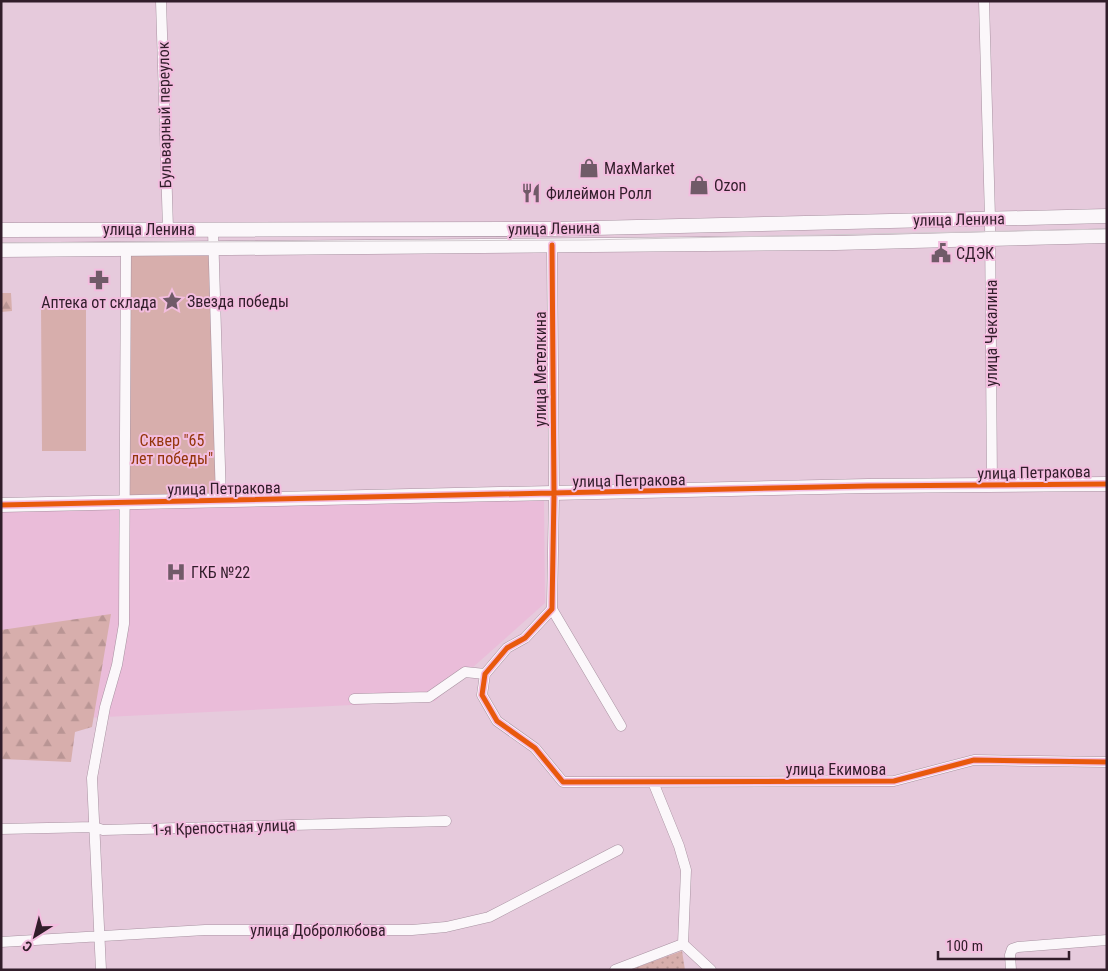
<svg xmlns="http://www.w3.org/2000/svg" width="1108" height="971" viewBox="0 0 1108 971" font-family="'Roboto Condensed',sans-serif">
  <style>
    .built { fill: #eabcd9 }
    .green { fill: #d7aeac }
    .forest { fill: url(#forest-firs) }
    .garden { fill: url(#garden-dots) }
    .lines { fill: none; stroke-linecap: round; stroke-linejoin: round }
    .street-casing { stroke: #a892a1; stroke-width: 11 }
    .secondary-casing { stroke: #a892a1; stroke-width: 15 }
    .street { stroke: #fbf7fa; stroke-width: 10 }
    .secondary { stroke: #fbf7fa; stroke-width: 14 }
    .tram { stroke: #d2cacf; stroke-width: 1 }
    .cycleway-casing { stroke: #f3bddf; stroke-width: 8 }
    .cycleway { stroke: #e8590c; stroke-width: 5 }
    .labels { text-anchor: middle; stroke-width: 4; stroke-linejoin: round; paint-order: stroke }
    .street-label { font-size: 16px; fill: #311d2a; stroke: #f3bddf }
    .poi-label { font-size: 16px; fill: #311d2a; stroke: #f3bddf; text-anchor: start }
    .park-label { font-size: 16px; fill: #933509; stroke: #f3bddf }
  </style>
  <defs>
    <pattern id="forest-firs" width="22" height="20" patternUnits="userSpaceOnUse" patternTransform="scale(1.25)"><rect width="22" height="20" fill="#d7aeac"/><path d="M5 1l3.5 6h-7zM16 11l3.5 6h-7z" fill="#b99594"/></pattern>
    <pattern id="garden-dots" width="8" height="8" patternUnits="userSpaceOnUse" patternTransform="scale(1.25)"><rect width="8" height="8" fill="#d7aeac"/><path d="M2 2h.1M6 6h.1" fill="none" stroke="#b99594" stroke-width="1.8" stroke-linecap="round"/></pattern>
  </defs>
  <rect width="100%" height="100%" fill="#e6cadc"/>
  <path class="built" d="M544,499l1,104 -110,98 -434,21v-210z"/>
  <path class="green" d="M129,256h85l4,238 -91,1z
    M41,304h45v147h-44z"/>
  <path class="forest" d="M1,293h10l1,18 -11,1z
    M111,614l-19,113 -17,5 -4,30 -70,-3v-129z"/>
  <path class="garden" d="M682,951l3,19h-56z"/>
  <g class="lines">
    <defs>
      <path id="street" d="M161,1l7,228
        M984,1l6,217 2,267
        M213,230l8,271
        M552,245l2,249 -2,115 -27,29 -18,10 -22,26 -3,21 15,26 38,27 28,34 331,-1 80,-21 133,2
        M552,609l69,117
        M354,699l75,-2 36,-25 20,2
        M653,782l26,64 7,24 -3,74
        M1,829l93,-2 9,3 343,-9
        M1,942l204,-12h207l34,-3 43,-10 129,-67
        M683,944l28,26
        M101,970l-9,-192 13,-71 12,-42 7,-41 2,-375
        M615,970l68,-26
        M1011,970l-1,-15 2,-6 6,-2 89,-7"/>
      <path id="secondary" d="M1,230l551,-1 555,-13
        M1,250l835,-7 271,-7
        M1,505l867,-19 239,-2"/>
    </defs>
    <use href="#street" class="street-casing"/>
    <use href="#secondary" class="secondary-casing"/>
    <use href="#street" class="street"/>
    <use href="#secondary" class="secondary"/>
    <path class="tram" d="M1,243l584,-3 522,-11"/>
    <defs>
      <path id="cycleway" d="M552,245l2,249 -2,115 -27,29 -18,10 -22,26 -3,21 15,26 38,27 28,34 331,-1 80,-21 133,2
        M1,505l867,-19 239,-2"/>
    </defs>
    <use href="#cycleway" class="cycleway-casing"/>
    <use href="#cycleway" class="cycleway"/>
  </g>
  <defs>
    <symbol id="shop-bare" viewBox="-9 -9 18 18"><path d="M-5-2.5h2.3a2.7 3.5 0 0 1 5.4 0H5L5.5 6h-11ZM-1.5-2.5h3a1.5 2.3 0 0 0-3 0Z" fill="#705a68" stroke="#f3bddf" stroke-width="2.5" paint-order="stroke"/></symbol>
    <symbol id="restaurant-bare" viewBox="-9 -9 18 18"><path d="M-5-6h1v4h1v-4h1v4h1v-4h1v5L-1.5 .5V6h-2V.5L-5-1ZM5-6V6H3V1.5H1.5Q1.5-4 5-6Z" fill="#705a68" stroke="#f3bddf" stroke-width="2.5" paint-order="stroke"/></symbol>
    <symbol id="civic-bare" viewBox="-9 -9 18 18"><path d="M-.6-6.5H3V-4.5H.6V-3L4-1V1h2V6H-6V1h2V-1L-.6-3ZM-1.2 2.5V6h2.4V2.5Z" fill="#705a68" stroke="#f3bddf" stroke-width="2.5" paint-order="stroke"/></symbol>
    <symbol id="pharmacy-bare" viewBox="-9 -9 18 18"><path d="M-2-6h4v4h4v4h-4v4h-4v-4h-4v-4h4Z" fill="#705a68" stroke="#f3bddf" stroke-width="2.5" paint-order="stroke"/></symbol>
    <symbol id="sight-bare" viewBox="-9 -9 18 18"><path d="M0-6L1.8-2.2L6-1.7L2.9 1.2L3.7 5.4L0 3.3L-3.7 5.4L-2.9 1.2L-6-1.7L-1.8-2.2Z" fill="#705a68" stroke="#f3bddf" stroke-width="2.5" paint-order="stroke"/></symbol>
    <symbol id="hospital-bare" viewBox="-9 -9 18 18"><path d="M-5-5h3v3.5h4V-5h3V5h-3V1.5h-4V5h-3Z" fill="#705a68" stroke="#f3bddf" stroke-width="2.5" paint-order="stroke"/></symbol>
  </defs>
  <g fill-rule="evenodd">
    <use href="#shop-bare" x="575" y="154" width="28" height="28"/>
    <use href="#shop-bare" x="685" y="171" width="28" height="28"/>
    <use href="#restaurant-bare" x="517" y="179" width="28" height="28"/>
    <use href="#civic-bare" x="927" y="239" width="28" height="28"/>
    <use href="#pharmacy-bare" x="85" y="266" width="28" height="28"/>
    <use href="#sight-bare" x="158" y="287" width="28" height="28"/>
    <use href="#hospital-bare" x="162" y="558" width="28" height="28"/>
  </g>
  <g class="labels">
    <g class="street-label">
      <text transform="translate(164 115) rotate(-91)" y="6">Бульварный переулок</text>
      <text transform="translate(959 219) rotate(-1)" y="6">улица Ленина</text>
      <text transform="translate(554 228) rotate(-1)" y="6">улица Ленина</text>
      <text x="149" y="235">улица Ленина</text>
      <text transform="translate(991 333) rotate(-90)" y="6">улица Чекалина</text>
      <text transform="translate(540 369) rotate(-90)" y="6">улица Метелкина</text>
      <text transform="translate(1034 472) rotate(-1)" y="6">улица Петракова</text>
      <text transform="translate(629 480) rotate(-1)" y="6">улица Петракова</text>
      <text transform="translate(224 488) rotate(-1)" y="6">улица Петракова</text>
      <text x="836" y="775">улица Екимова</text>
      <text transform="translate(224 827) rotate(-2)" y="6">1-я Крепостная улица</text>
      <text x="318" y="936">улица Добролюбова</text>
    </g>
    <g class="poi-label">
      <text x="604" y="174">MaxMarket</text>
      <text x="714" y="191">Ozon</text>
      <text x="546" y="199">Филеймон Ролл</text>
      <text x="956" y="259">СДЭК</text>
      <text x="187" y="307">Звезда победы</text>
      <text x="99" y="308" text-anchor="middle">Аптека от склада</text>
      <text x="191" y="578">ГКБ №22</text>
    </g>
    <g class="park-label">
      <text x="172" y="446">Сквер "65<tspan x="172" dy="18">лет победы"</tspan></text>
    </g>
  </g>
  <rect width="1108" height="971" fill="none" stroke="#311d2a" stroke-width="5"/>
  <g transform="translate(35 936) rotate(216)" stroke="#f3bddf" stroke-width="4" paint-order="stroke">
  <path d="M0-4L9 19L0 12L-9 19Z" fill="#311d2a"/>
  <text y="-8" font-size="14" font-weight="bold" text-anchor="middle" fill="#311d2a">С</text>
  </g>
  <path d="M938 951v8h131v-8" fill="none" stroke="#311d2a" stroke-width="2.5"/>
  <text x="946" y="951" font-size="15" fill="#311d2a" stroke="#f3bddf" stroke-width="4" paint-order="stroke">100 m</text>
</svg>
